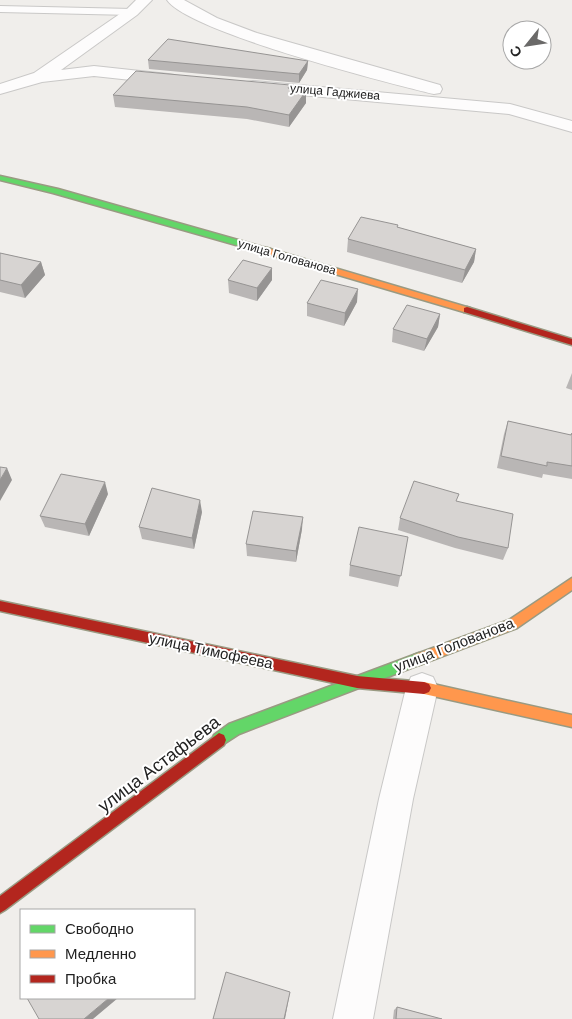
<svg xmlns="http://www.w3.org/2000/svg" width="572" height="1019" viewBox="0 0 572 1019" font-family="Arial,sans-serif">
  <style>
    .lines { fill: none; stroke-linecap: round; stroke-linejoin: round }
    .lane-casing { stroke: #c9c8c7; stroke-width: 2 }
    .street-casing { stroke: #c9c8c7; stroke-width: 2 }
    .fast-casing { stroke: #999a82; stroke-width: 3 }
    .slow-casing { stroke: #999a82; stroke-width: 3 }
    .jam-casing { stroke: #999a82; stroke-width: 3 }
    .lane { fill: #fdfcfc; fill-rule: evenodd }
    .street { fill: #fdfcfc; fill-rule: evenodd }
    .fast { fill: #63d668; fill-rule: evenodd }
    .slow { fill: #ff974d; fill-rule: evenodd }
    .jam { fill: #b3261e; fill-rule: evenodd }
    .wall { fill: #b9b6b5 }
    .shaded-wall { fill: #969493 }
    .building { fill: #d7d4d2; stroke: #969493 }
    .labels { text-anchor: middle; stroke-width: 4; stroke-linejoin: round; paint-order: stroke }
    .far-street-label { font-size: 12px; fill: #222; stroke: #fff }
    .street-label { font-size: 15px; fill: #222; stroke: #fff }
    .near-street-label { font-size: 18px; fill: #222; stroke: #fff }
  </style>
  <rect width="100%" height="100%" fill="#f0eeeb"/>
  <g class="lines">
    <defs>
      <path id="lane" d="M0,6l132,3 5,3 -5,3 -132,-3z"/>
      <path id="street" d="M136,0h16l-15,15 -76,55 33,-4 74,8 6,1 2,4 -2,4 -6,1 -74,-8 -52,6 -42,12v-10l34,-11 93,-64z
        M167,0h17l33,18 40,15 183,52 2,4 -2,4 -6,1c-46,-11 -245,-62 -267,-94z
        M253,81l257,23 62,17v11l-63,-18 -262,-24 -2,-4 2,-4z
        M422,673l11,4 5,11 -25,111 -40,220h-40l46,-220 27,-111 5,-11z"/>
      <path id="fast" d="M0,176l58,13 212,60 1,2 -1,2h-6l-211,-60 -53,-13z
        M419,653l5,2 1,4 -1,4 -185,71 -20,13 -5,-2 -2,-5 2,-5 15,-11z"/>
      <path id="slow" d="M267,248l203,60 2,2 -2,2h-6l-200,-59v-4z
        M572,578v12l-55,38 -98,37 -5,-2 -1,-4 1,-4 95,-35z
        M424,682l148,33v12l-148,-33 -5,-2 -2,-4 2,-4z"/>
      <path id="jam" d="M467,307l105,32v6l-108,-33v-4z
        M0,601l357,75 67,6 5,2 2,4 -2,4 -5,2 -67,-6 -357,-77z
        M219,733l5,2 2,5 -2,5 -219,165 -5,3v-17z"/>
    </defs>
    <use href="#lane" class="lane-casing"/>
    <use href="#street" class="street-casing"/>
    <use href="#fast" class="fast-casing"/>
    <use href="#slow" class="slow-casing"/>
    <use href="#jam" class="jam-casing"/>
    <use href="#lane" class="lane"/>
    <use href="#street" class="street"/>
    <use href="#fast" class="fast"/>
    <use href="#slow" class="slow"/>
    <use href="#jam" class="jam"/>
  </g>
  <path class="wall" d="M148,60l160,1 -1,9 -8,13 -150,-14z
    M290,85v4l16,2v12l-17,24 -42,-8 -132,-12 -2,-12z
    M397,227l79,22 -2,13 -12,21 -115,-31 1,-13z
    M0,253l41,9 4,13 -20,23 -25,-6z
    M272,268v12l-15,21 -28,-8 -1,-13z
    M357,302l-13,24 -37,-10v-13z
    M440,314l-2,13 -14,24 -32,-9 1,-13z
    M572,373v17l-6,-2z
    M508,421l62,14 2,-2v46l-29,-5 -1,4 -45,-10 7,-34z
    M108,494l-19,42 -44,-9 -5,-11z
    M457,502l51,46 -5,12 -48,-12 -57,-18 2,-12z
    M202,512l-8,37 -52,-10 -3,-12z
    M302,529l-6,33 -49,-6 -1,-12z
    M408,537l-10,50 -49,-11 1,-11z
    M397,1007l45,12h-49l1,-9z"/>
  <path class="shaded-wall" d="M308,61l-1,9 -8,13v-9z
    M306,91v12l-17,24v-12z
    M476,249l-2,13 -12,21 3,-13z
    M41,262l4,13 -20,23 -4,-13z
    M272,268v12l-15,21v-13z
    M358,289l-1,13 -13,24 1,-13z
    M440,314l-2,13 -14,24 3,-12z
    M7,468l5,12 -12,21v-21z
    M105,482l3,12 -19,42 -4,-12z
    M200,500l2,12 -8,37 -2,-11z
    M303,517l-1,12 -6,33v-11z
    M290,992l-5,27h-1z
    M109,998h9l-25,21h-9z"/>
  <path class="building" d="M168,39l140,22 -9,13 -151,-14z
    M136,71l154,14 -2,3 18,3 -17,24 -42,-8 -134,-12z
    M361,217l37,8 -1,2 79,22 -11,21 -117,-31z
    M0,253l41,9 -20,23 -21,-5z
    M243,260l29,8 -15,20 -29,-8z
    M321,280l37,9 -13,24 -38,-10z
    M407,305l33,9 -13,25 -34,-10z
    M508,421l63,14 1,-2v33l-25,-4v4l-46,-10z
    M0,467l7,1 -7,12z
    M61,474l44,8 -20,42 -45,-8z
    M414,481l45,13 -3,7 57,13 -5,34 -50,-11 -58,-19z
    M152,488l48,12 -8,38 -53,-11z
    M253,511l50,6 -7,34 -50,-7z
    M359,527l49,10 -7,39 -51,-11z
    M226,972l64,20 -6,27h-71z
    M27,998h82l-25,21h-45z
    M397,1007l45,12h-46z"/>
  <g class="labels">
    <g class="far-street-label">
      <text transform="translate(335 92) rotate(5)" y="4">улица Гаджиева</text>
      <text transform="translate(287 257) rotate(16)" y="4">улица Голованова</text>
    </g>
    <g class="street-label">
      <text transform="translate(454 645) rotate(-21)" y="5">улица Голованова</text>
      <text transform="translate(211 651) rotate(12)" y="5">улица Тимофеева</text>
    </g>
    <g class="near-street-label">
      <text transform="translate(159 764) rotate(-37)" y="6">улица Астафьева</text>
    </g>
  </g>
  <rect x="20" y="909" width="175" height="90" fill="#ffffff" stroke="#a7a7a7"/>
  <rect x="30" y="925" width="25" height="8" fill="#63d668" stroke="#a7a7a7"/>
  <text x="65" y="934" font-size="15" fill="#222222">Свободно</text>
  <rect x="30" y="950" width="25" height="8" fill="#ff974d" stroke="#a7a7a7"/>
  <text x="65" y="959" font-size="15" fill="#222222">Медленно</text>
  <rect x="30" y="975" width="25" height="8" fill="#b3261e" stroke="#a7a7a7"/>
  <text x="65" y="984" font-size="15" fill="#222222">Пробка</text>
  <g transform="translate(527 45) rotate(240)"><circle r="24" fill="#ffffff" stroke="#a7a7a7"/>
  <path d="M0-4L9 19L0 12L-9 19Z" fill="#6a6968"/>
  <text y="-8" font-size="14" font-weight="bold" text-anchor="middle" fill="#222222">С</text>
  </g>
</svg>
